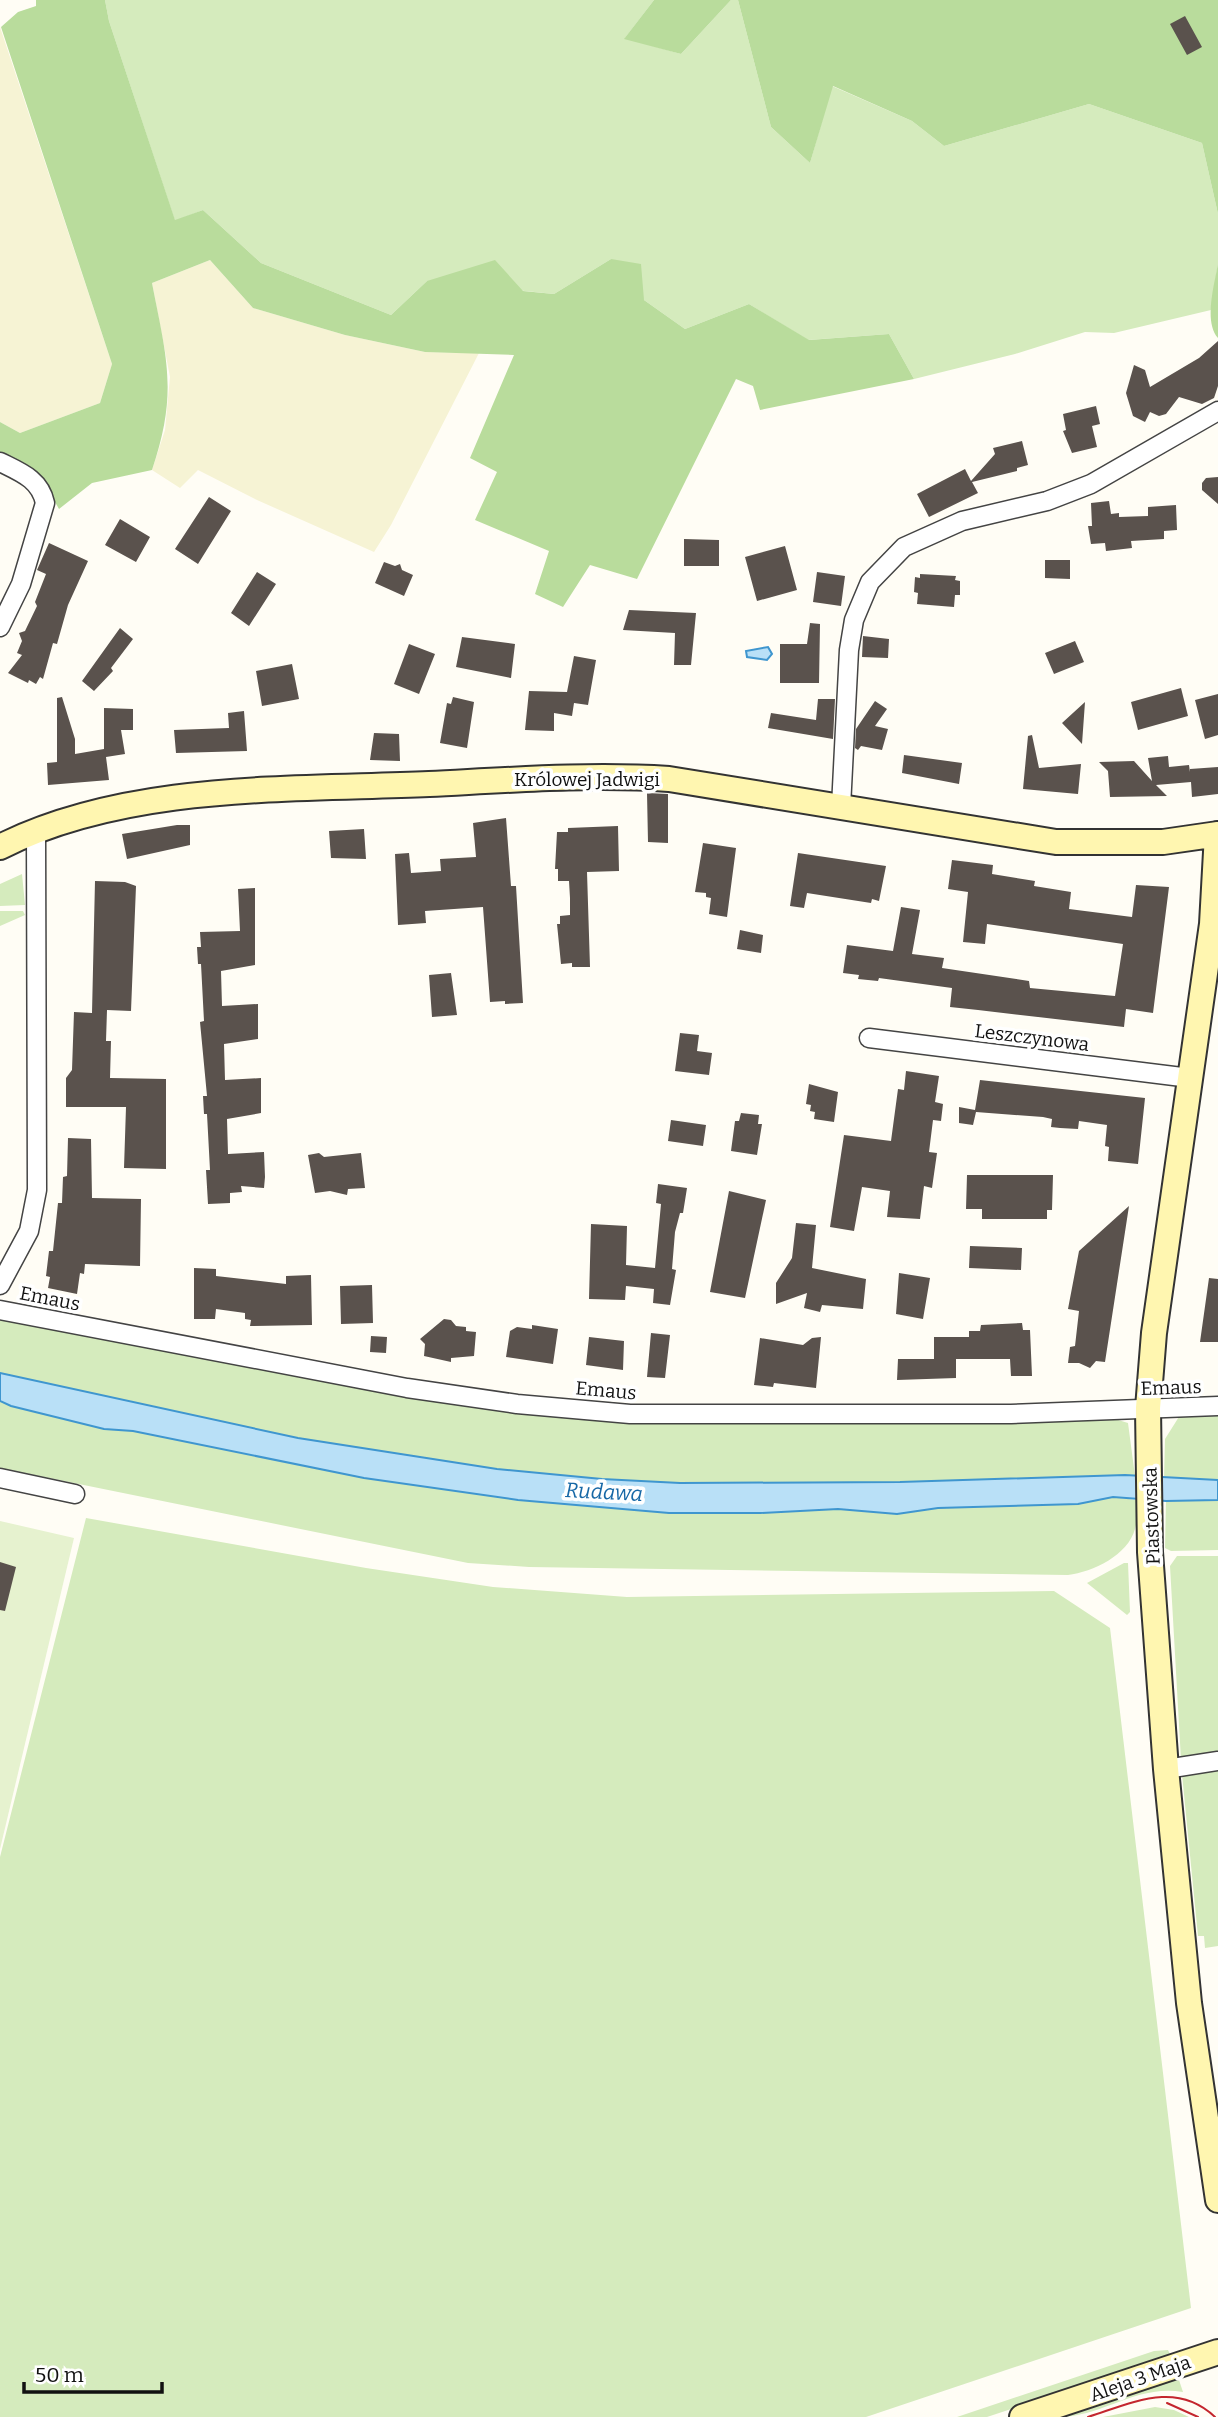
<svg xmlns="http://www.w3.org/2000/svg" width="1218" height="2417" viewBox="0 0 1218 2417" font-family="Bitter,serif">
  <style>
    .farmland { fill: #f6f3d4 }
    .green { fill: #d5ebbd }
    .forest { fill: #b9dc9c }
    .pitch { fill: #e6f2cf }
    .water { fill: #b9e0f7; stroke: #3f96cf; stroke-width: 2 }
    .building { fill: #5a524d }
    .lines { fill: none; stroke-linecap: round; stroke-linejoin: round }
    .street-casing { stroke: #444; stroke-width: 21 }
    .secondary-casing { stroke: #333; stroke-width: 28 }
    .street { stroke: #fff; stroke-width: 18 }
    .secondary { stroke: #fff6b0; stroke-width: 24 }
    .tram { stroke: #c4262e; stroke-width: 2 }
    .labels { text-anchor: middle; stroke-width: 7; stroke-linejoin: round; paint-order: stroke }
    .street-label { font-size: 19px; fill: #111; stroke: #fff }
    .water-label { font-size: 21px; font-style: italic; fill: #1768a6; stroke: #fff }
  </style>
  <rect width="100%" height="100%" fill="#fffdf5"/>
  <path class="farmland" d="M0,27l112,337 -12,39 -80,30 -20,-11z
    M210,260l43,48 92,27 80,17 54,1 -88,172 -17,27 -117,-52 -59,-30 -18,18 -28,-18 13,-40 5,-53 -18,-94z"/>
  <path class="green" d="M105,0h549l-29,38 56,16 50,-54h7l33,127 39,36 22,-77 80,35 32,25 145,-42 113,39 16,71v49l-7,47 -97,23 -29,-1 -70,22 -101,25 -25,-45 -81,6 -59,-36 -64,25 -41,-29 -33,-41 -57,35 -127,-13 -36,34 -130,-52 -58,-53 -28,11 -66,-200z
    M22,874l3,31 -25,1v-22z
    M0,911h23l2,4 -25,11z
    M0,1315l345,71 145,21 625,12 13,4 7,53 -235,6 -220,1 -78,-4 -105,-10 -199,-31 -298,-65z
    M0,1401l11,5 93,23 29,2 231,47 154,22 151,13h91l78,-4 59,5 41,-6 140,-4 35,-7 23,3c0,9 2,21 -1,29 -7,26 -42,43 -67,46l-539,-8 -61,-4 -468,-95z
    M1182,1412h36v68l-54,-1 1,-40z
    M1218,1500v50l-47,1 -6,-3 1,-47z
    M86,1518l280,50 127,19 134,10 427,-6 56,37 81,680 -325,109h-866v-560z
    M1177,1556h41v198l-37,6 -11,-194z
    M1124,1563h4l2,49 -3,3 -40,-32z
    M1218,1768v178l-13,2 -1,-12h-6l-16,-162z
    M1168,2350l3,6 -184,61h-30l197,-66z
    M1178,2377l5,15c-47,-8 -80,25 -125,25z
    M1155,2407l19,3 15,7h-86z"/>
  <path class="forest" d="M36,0h69l4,21 66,199 28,-10 58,53 130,52 36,-34 68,-21 28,31 31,3 57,-35 30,5 3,36 41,29 64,-25 60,36 80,-6 25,45 -154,31 -7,-24 -17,-7 -99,200 -47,-14 -27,42 -28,-13 14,-43 -74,-31 22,-48 -27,-14 44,-103 -89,-3 -80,-17 -92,-27 -43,-48 -58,23c15,77 26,110 0,187l-60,13 -33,26 -12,-21 -47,-31v-35l20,11 80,-30 12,-39 -111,-337 17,-15 18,-6z
    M654,0h77l-50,54 -57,-15z
    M738,0h480v214l-16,-71 -113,-39 -145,42 -32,-25 -79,-35 -23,77 -39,-36z
    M1218,263v75c-15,-17 -3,-55 0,-75z"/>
  <path class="pitch" d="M0,1521l74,17 -74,311z"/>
  <path class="water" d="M768,647l4,7 -5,6 -20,-3 -1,-6z
    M0,1373l298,65 199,31 105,10 78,4 220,-1 225,-7 93,5v20l-52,1 -53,-4 -35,7 -140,4 -41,6 -59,-5 -78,4h-91l-151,-13 -154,-22 -231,-47 -29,-2 -93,-23 -11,-5z"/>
  <path class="building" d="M1185,16l17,31 -15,8 -17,-31z
    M1218,341v45l-4,12 -12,6 -23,-7 -13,17 -7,2 -9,-4 -5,10 -12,-6 -7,-23 8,-28 11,5 5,17 49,-29z
    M1096,406l4,18 -8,2 5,21 -25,6 -9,-22 3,-1 -3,-16z
    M1022,441l6,24 -11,3v3l-45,11 6,11 -49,24 -12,-23 48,-25 6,12 24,-27 -2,-6z
    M1218,477v27l-16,-14v-7l4,-5z
    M209,497l22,14 -33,53 -23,-15z
    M1109,501l2,13 8,-1v4l29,-1v-9l28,-2 1,25 -13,1v8l-33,2 1,7 -26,3 -1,-8 -14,1 -3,-18h4l-1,-23z
    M120,519l30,18 -14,25 -31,-17z
    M684,539l35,1v26h-35z
    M49,543l39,18 -20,44 -11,39 -4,-1 -10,36 -3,-2 -4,7 -7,-4 -1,3 -20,-10 14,-18 -5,-2 5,-12 -3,-8 6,-2 12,-25 -2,-4 11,-28 -9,-4z
    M785,546l12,44 -40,11 -12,-44z
    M1045,560h25v19l-25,-1z
    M384,562l11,4 5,-2 2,6 11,5 -9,21 -29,-13z
    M257,572l19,12 -27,42 -18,-13z
    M817,572l28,4 -4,30 -28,-4z
    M920,574l36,2 -1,4 5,1v14h-5l-1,12 -37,-3 1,-11 -4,-1 1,-15 5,1z
    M629,610l67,3 -5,52h-17l1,-32 -52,-3z
    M810,623l10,1 -1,59h-39v-39h27z
    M120,628l13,11 -22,29 2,3 -19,20 -12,-10z
    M863,636l26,3 -1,19 -26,-1z
    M462,637l53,7 -4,34 -55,-11z
    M1075,641l9,21 -30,12 -9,-21z
    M409,644l26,10 -16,40 -25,-10z
    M574,656l22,4 -8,45 -14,-2 -2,13 -18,-3v18l-29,-1 4,-39 38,1z
    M292,664l7,35 -37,7 -6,-35z
    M1181,688l7,28 -50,14 -7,-28z
    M1218,694v41l-13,4 -10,-39z
    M62,697l13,42v15l29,-5v-41l29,1v21h-12l4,24 -19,3 3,23 -61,5 -1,-22 10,-1v-64z
    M453,697l21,5 -7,46 -27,-5 7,-40 4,1z
    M818,699h17l-2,40 -65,-11 3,-15 45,7z
    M875,701l12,8 -12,17 13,3 -6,21 -21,-4 -3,4 -3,-2 1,-19z
    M1085,702l-3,42 -20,-21z
    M244,711l3,40 -71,2 -2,-23 55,-2 -1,-15z
    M374,733l25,1 1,27 -30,-1z
    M1032,735l7,33 42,-4 -3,30 -55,-5 5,-53z
    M904,755l58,8 -3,21 -57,-11z
    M1168,756l1,11 20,-2 1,7v-3l28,-2v27l-26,3 -1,-15 -35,3 11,11 -57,1 -2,-26 -9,-9 35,-1 18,20 -4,-23z
    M647,793l21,1v49l-20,-1z
    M506,818l5,68h5l7,117 -18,1v-3l-15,1 -7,-95 -58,4 1,12 -28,2 -3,-71 14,-1 2,20 30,-2 -1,-12 36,-2 -3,-34z
    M177,825h13v20l-63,14 -5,-25z
    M618,826l1,45 -32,1 3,95h-18v-4l-11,1 -4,-40h3v-8l10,-1v-17l-1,-17h-11v-12h-3l2,-37h11v-4z
    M364,829l2,30 -35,-1 -2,-27z
    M703,843l33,5 -9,69 -18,-3 2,-16 -5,-1v-4l-11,-1z
    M798,853l88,13 -7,35 -7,-2 -1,4 -64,-10 -3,15 -14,-2z
    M952,860l41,5 -1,9 43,7 -1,5 37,6 -2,17 63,8 4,-32 33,2 -16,126 -27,-4 -2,18 -146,-17 -28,-3 2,-19 -73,-10 -1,3 -20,-2 1,-4 -16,-2 4,-28 46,6 8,-44 19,3 -8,44 32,4 -2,10 87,13 1,7 85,8 8,-52 -136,-20 -2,20 -22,-2 5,-50 -20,-3z
    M95,881l30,1 11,4 -5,125 -24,-1 -1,31h5l-1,37 56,1v90l-42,-1 2,-61h-60v-29l6,-8 2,-58 18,1z
    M255,888v77l-34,6 1,35 36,-2v35l-34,5 1,36 36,-2v35l-34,6 1,35 36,-2 1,25 -1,11 -23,-2 1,6 -12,1v10l-22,1 -2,-34h4l-3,-56h-3l-1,-18h4l-7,-74 4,-1 -3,-57h-3l-1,-17h4l-1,-15 40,-1 -2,-42z
    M740,930l23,5 -2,18 -24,-4z
    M451,973l6,42 -25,2 -3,-42z
    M680,1033l19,2 -2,16 15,2 -3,22 -34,-4z
    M906,1071l33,5 -4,26 8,2 -2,17 -8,-1 -4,32 8,1 -5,35 -8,-2 -4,33 -33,-2 3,-26 -28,-4 -8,44 -24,-4 14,-92 47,6 7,-52 6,1z
    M980,1080l165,18 -7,66 -30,-3 1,-14 -4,-1 2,-21 -28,-4 -1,8 -18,-1 -9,-1 1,-8 -9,-2 -67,-5 -3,13 -14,-2v-16l16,3z
    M809,1084l29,8 -4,30 -20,-3 1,-7 -5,-1 1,-6 -5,-1z
    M741,1113l18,2 -1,9h4l-5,31 -26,-4 4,-30h4z
    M671,1120l35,5 -3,21 -35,-5z
    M68,1138l23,1 1,59 49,1 -1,67 -55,-2 -1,10 -4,-1 -3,21 -29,-6 2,-11 -4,-1 3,-25h4l5,-48h4l1,-26 4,-1z
    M319,1153l5,4 37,-4 4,35 -17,1 -1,6 -17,-4 -15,2 -7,-38z
    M967,1175h86l-1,35h-5v9h-65v-10h-16z
    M658,1184l29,4 -4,25h-3l-5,19 -3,37 4,1 -6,35 -17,-2 1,-14 -28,-3 -1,14 -36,-1 2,-75 36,2 -1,39 29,3 6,-64 -5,-1z
    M729,1191l37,9 -21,98 -35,-6z
    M1129,1206l-24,156 -9,-1 -6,7 -11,-5h-11l2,-16 5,-1 4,-35 -11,-2 11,-58z
    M796,1223l20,2 -4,43 54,11 -3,30 -41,-4 -2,7 -16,-4 3,-15 -31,11v-21l16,-25z
    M970,1246l52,2 -1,22 -52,-2z
    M194,1268l22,1v7l70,8v-8l25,-1 1,50 -62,1 1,-6 -6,-1v-6l-29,-4 -1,10h-21z
    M899,1273l31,5 -7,41 -27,-5z
    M1209,1278l9,1v63h-18z
    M372,1285l1,38 -32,1 -1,-38z
    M444,1319l7,1 5,6 10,1v4l10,1 -2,24 -23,2v4l-27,-6 1,-12 -5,-5z
    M1022,1323l1,7h7l2,46h-21l-1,-17h-54v19l-59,2 1,-21h36v-22h35v-6h11l1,-6z
    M532,1325l26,4 -5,35 -47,-7 4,-26 7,-4 15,2z
    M651,1333l19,2 -5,43 -18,-1z
    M371,1336l16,1 -1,16 -16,-1z
    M589,1337l35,4 -1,29 -37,-5z
    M821,1337l-5,51 -42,-5 -1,4 -19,-2 6,-47 43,7 9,-7z
    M0,1562l16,5 -11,44 -5,-1z"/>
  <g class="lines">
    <defs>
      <path id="street" d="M0,462c20,10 40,17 45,41l-24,81 -21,43
        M841,807l8,-157 5,-30 16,-38 34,-35 58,-26 85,-20 44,-17 127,-73
        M869,1038l321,40
        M0,1285l29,-54 8,-41 -1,-359
        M0,1310l407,78 110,16 113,10h381l207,-8
        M0,1478l75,16
        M1166,1769l52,-8"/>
      <path id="secondary" d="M1217,834l-5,90 -58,409 -6,75 2,144 16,217 23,234 29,197
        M0,847c127,-64 290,-57 429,-63 81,-4 159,-10 240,-5l387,63h107l55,-8
        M1022,2417l196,-65"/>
    </defs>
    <use href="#street" class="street-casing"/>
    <use href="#secondary" class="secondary-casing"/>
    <use href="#street" class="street"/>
    <use href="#secondary" class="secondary"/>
    <path class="tram" d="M1167,2403l31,14
      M1088,2417c44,-14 88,-37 127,0"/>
  </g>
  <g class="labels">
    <g class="street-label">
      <text x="587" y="786">Królowej Jadwigi</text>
      <text transform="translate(1032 1037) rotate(7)" y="7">Leszczynowa</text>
      <text transform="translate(50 1298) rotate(11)" y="7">Emaus</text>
      <text transform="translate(1171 1387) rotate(-2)" y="7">Emaus</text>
      <text transform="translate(606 1390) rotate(5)" y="7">Emaus</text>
      <text transform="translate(1151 1516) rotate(-92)" y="7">Piastowska</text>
      <text transform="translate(1140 2378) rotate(-19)" y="7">Aleja 3 Maja</text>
    </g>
    <g class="water-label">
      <text transform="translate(604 1492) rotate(3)" y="7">Rudawa</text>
    </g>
  </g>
  <path d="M24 2382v10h138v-10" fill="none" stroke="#111111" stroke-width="3.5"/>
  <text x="35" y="2382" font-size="21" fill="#111111" stroke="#ffffff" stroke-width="5" paint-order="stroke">50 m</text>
</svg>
